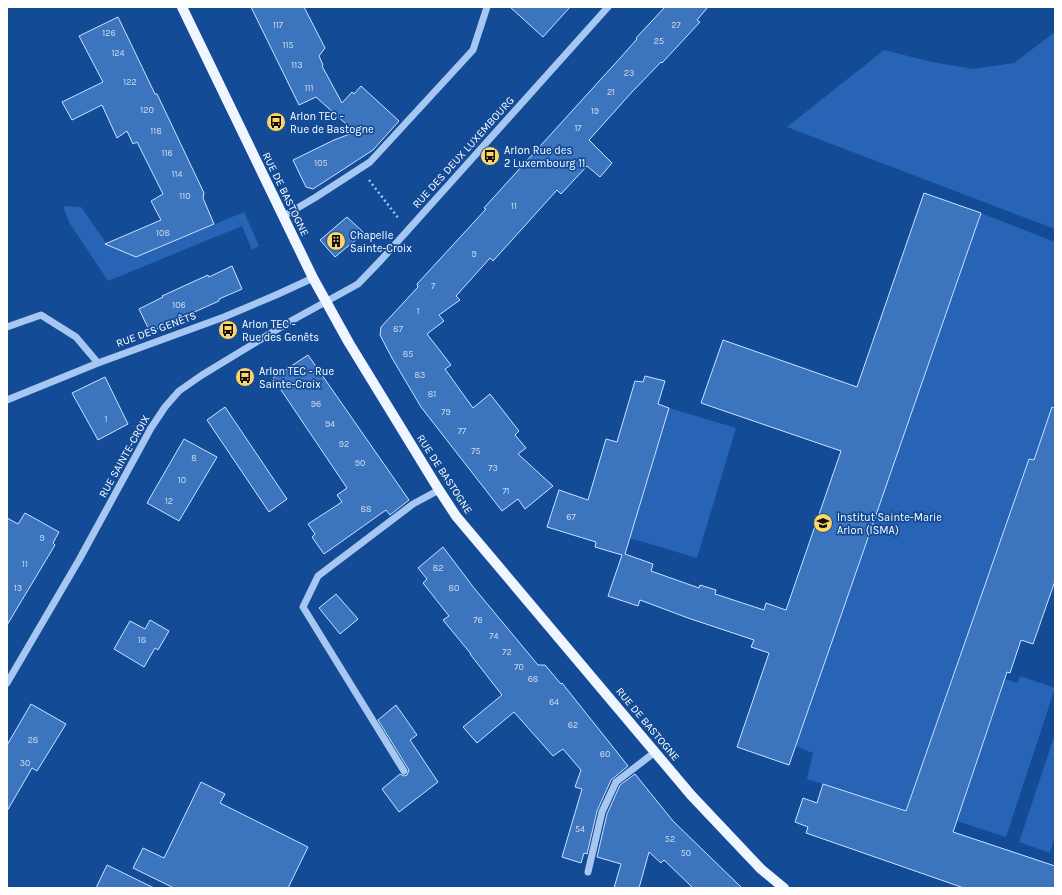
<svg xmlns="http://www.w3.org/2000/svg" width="1062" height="895" viewBox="0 0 1062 895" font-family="Karla,sans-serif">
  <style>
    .green { fill: #2764b5 }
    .building { fill: #3d74be; stroke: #cde2fd }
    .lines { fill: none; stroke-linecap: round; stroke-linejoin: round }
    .path { stroke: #a5c7f2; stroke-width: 2.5; stroke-dasharray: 2 3; stroke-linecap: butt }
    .minor { stroke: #a5c7f2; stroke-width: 7 }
    .major { stroke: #f0f6ff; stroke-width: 10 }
    .labels { text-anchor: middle; stroke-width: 3.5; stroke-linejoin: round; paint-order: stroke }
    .number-label { font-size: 9px; fill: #cedcef }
    .poi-label { font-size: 11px; fill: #fff; stroke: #144b96; text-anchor: start }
    .street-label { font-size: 11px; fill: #fff; stroke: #144b96 }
  </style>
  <rect width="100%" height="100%" fill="#144b96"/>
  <path class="green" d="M1055,32v197l-268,-102 97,-77 48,12 41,7 41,-6z
    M63,206l18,1 25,36 30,14 108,-45 15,34 -7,4 -10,-24 -134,55 -39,-59z
    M981,213l74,29v158l-21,60 -5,-1 -123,352 -99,-32 6,-26 -18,-7z
    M669,408l67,20 -39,130 -67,-20z
    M1020,676l35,12 -49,149 -49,-16 48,-142 12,4z
    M1055,734v102l-5,17 -31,-11z"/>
  <path class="building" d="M251,7h53l21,41 -6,8 4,9 -1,1 20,37 10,-11 2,2 7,-8 38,35 -26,29 -60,39 -7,-2 -13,-27 41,-20 21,-8 -39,-35 -17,8z
    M510,7h60l-27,30z
    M665,7h43l-11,13 3,2 -38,41 -1,-1 -29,30 -43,48 23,23 -12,14 -13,-11 -26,28 -4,-4 -64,71 -3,-3 -34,38 4,4 -21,15 5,6 -17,13 24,31 -6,4 28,39 17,-14 29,37 -4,4 11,13 -8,6 35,32 -28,23 -7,-10 -16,12 -81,-104 -29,-49 -12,-23 1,-8 37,-40 -1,-3 69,-75 -2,-1 137,-151 16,-18 -1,-1z
    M118,17l37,77h2l47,99 -1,5 11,26 -78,33 -31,-13 56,-24 -10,-19 12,-7 -26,-52 -4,2 -6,-13 -10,7 -15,-33 -30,15 -10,-18 41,-20 -24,-46z
    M924,193l57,20 -192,552 -52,-18 32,-94 -18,-6 3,-7 -66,-22 -48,-18 -2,6 -30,-10 14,-41 -27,-8 1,-5 -49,-15 12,-37 29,10 18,-61 11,3 18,-61 8,1 2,-6 20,5 -7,23 11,4 -44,146 28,10 -2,7 48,17 1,-3 16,5 -1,4 49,16 2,-7 20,7 55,-159 -140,-48 22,-63 134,47z
    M347,217l17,16 -29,24 -15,-17z
    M232,266l10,23 -23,10v2l-69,31 -11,-23 24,-12 -1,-1 46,-21 1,2z
    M308,355l101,145 -19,15 -4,-5 -62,44 -12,-17 3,-3 -7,-10 34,-22 -5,-7 10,-7 -74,-110z
    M105,377l23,47 -30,16 -26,-47z
    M225,407l62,92 -18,13 -62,-92z
    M1052,407l3,1v173l-22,63 -12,-4 -11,33 -3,-1 -54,160 102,34v22h-91l-158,-55 2,-6 -13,-5 8,-24 14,5 6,-19 83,27 123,-352 5,1z
    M184,439l33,18 -38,64 -32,-18z
    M25,513l34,19 -6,11 2,2 -48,80v-107l11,6z
    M443,547l31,41 64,77h7l16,19 1,-1 66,83 -17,14 -14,31 -10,43 -3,-1 -3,10 -19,-6 20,-68 -7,-2 6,-17 -18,-21 -10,7 -39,-44 -37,31 -14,-16 39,-32 -32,-41h1l-28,-34 6,-4 -26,-33 4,-4 -9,-11z
    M336,594l22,25 -18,15 -21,-26z
    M150,620l19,11 -11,19 -3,-2 -11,19 -30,-18 16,-28 15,8z
    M31,704l35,20 -29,47 -5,-3 -25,43v-66z
    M396,705l21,30 -7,5 28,42 -39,30 -17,-23 18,-15 4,2 3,-1 2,-5 -31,-50z
    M635,774l38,47 69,67h-49l-29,-28 -3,3 -12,-11 -10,36h-25l7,-24 -24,-7 10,-43 13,-29z
    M201,782l24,12 -5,9 88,44 -20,41h-114l-41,-20 10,-20 21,10z
    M107,865l47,23h-58z"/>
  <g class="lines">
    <path class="path" d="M369,180l30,39"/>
    <path class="minor" d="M284,216l32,-19 54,-35 103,-112 14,-43
      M7,327l34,-12 35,22 22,26
      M7,400l91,-37 126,-46 52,-22 37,-17
      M7,683l72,-123 72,-132 14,-21 14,-16 23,-16 89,-54 67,-37 24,-25 226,-252
      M404,771l-101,-164 15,-31 95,-72 26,-14
      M588,872l14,-60 14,-30 39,-30"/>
    <path class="major" d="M182,7l131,271 36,65 90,147 17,26 235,279 70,74 23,19"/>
  </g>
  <defs>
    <symbol id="bus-disc" viewBox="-11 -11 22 22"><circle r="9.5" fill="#ffd666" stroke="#144b96"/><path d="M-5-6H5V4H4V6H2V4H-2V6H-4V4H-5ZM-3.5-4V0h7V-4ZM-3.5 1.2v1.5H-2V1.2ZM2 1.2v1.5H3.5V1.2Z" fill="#111"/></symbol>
    <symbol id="building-disc" viewBox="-11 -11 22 22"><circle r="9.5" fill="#ffd666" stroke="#144b96"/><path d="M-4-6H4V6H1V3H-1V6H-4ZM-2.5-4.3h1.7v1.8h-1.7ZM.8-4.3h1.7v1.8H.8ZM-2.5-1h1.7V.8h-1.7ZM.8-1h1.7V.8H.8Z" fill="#111"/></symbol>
    <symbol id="school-disc" viewBox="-11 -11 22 22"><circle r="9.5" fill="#ffd666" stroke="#144b96"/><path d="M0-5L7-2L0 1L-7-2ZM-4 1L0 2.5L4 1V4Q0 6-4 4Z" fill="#111"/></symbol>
  </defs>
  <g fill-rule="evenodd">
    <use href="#bus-disc" x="265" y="111" width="22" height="22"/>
    <use href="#bus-disc" x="479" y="145" width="22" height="22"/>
    <use href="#building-disc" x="325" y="230" width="22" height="22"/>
    <use href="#bus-disc" x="217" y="319" width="22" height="22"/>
    <use href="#bus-disc" x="234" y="366" width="22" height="22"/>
    <use href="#school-disc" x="812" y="512" width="22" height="22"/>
  </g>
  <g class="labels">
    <g class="number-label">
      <text x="278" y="28">117</text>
      <text x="676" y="28">27</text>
      <text x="109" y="36">126</text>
      <text x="659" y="44">25</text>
      <text x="288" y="48">115</text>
      <text x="118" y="56">124</text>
      <text x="297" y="68">113</text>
      <text x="629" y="76">23</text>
      <text x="130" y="85">122</text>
      <text x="309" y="91">111</text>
      <text x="611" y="95">21</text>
      <text x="147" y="113">120</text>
      <text x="595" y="114">19</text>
      <text x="578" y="131">17</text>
      <text x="156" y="134">118</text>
      <text x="167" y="156">116</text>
      <text x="321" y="166">105</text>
      <text x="177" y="177">114</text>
      <text x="185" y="199">110</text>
      <text x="514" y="209">11</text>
      <text x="163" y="236">108</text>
      <text x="474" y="257">9</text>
      <text x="433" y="289">7</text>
      <text x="179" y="308">106</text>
      <text x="418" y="314">1</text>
      <text x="398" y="332">87</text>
      <text x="408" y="357">85</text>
      <text x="420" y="378">83</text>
      <text x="432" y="397">81</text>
      <text x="316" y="407">96</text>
      <text x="446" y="415">79</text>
      <text x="106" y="422">1</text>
      <text x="330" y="427">94</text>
      <text x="462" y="434">77</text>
      <text x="344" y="447">92</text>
      <text x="476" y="454">75</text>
      <text x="194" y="461">8</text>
      <text x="360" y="466">90</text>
      <text x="493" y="471">73</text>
      <text x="182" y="483">10</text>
      <text x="506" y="494">71</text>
      <text x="169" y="504">12</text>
      <text x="366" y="512">88</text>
      <text x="571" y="520">67</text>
      <text x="42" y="541">9</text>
      <text x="25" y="567">11</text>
      <text x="438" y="571">82</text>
      <text x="18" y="591">13</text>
      <text x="454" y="591">80</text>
      <text x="478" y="623">76</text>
      <text x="494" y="639">74</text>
      <text x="142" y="643">18</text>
      <text x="507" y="655">72</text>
      <text x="519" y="670">70</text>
      <text x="533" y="682">68</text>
      <text x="554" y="705">64</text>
      <text x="573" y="728">62</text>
      <text x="33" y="743">28</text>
      <text x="605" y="757">60</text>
      <text x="25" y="766">30</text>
      <text x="580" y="832">54</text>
      <text x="670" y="842">52</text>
      <text x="686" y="856">50</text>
    </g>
    <g class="poi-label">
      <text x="290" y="120">Arlon TEC -<tspan x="290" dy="13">Rue de Bastogne</tspan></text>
      <text x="504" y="154">Arlon Rue des<tspan x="504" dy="13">2 Luxembourg 11</tspan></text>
      <text x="350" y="239">Chapelle<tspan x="350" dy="13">Sainte-Croix</tspan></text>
      <text x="242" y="328">Arlon TEC -<tspan x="242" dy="13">Rue des Genêts</tspan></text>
      <text x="259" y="375">Arlon TEC - Rue<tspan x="259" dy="13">Sainte-Croix</tspan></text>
      <text x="837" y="521">Institut Sainte-Marie<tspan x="837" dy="13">Arlon (ISMA)</tspan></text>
    </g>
    <g class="street-label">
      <text transform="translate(463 152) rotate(-48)" y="4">RUE DES DEUX LUXEMBOURG</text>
      <text transform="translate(286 194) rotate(64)" y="4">RUE DE BASTOGNE</text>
      <text transform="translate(156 329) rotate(-20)" y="4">RUE DES GENÊTS</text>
      <text transform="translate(124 456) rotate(-61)" y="4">RUE SAINTE-CROIX</text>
      <text transform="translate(445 474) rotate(57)" y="4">RUE DE BASTOGNE</text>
      <text transform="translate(648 724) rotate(50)" y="4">RUE DE BASTOGNE</text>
    </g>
  </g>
  <rect width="1062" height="895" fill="none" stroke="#ffffff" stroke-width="16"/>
</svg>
